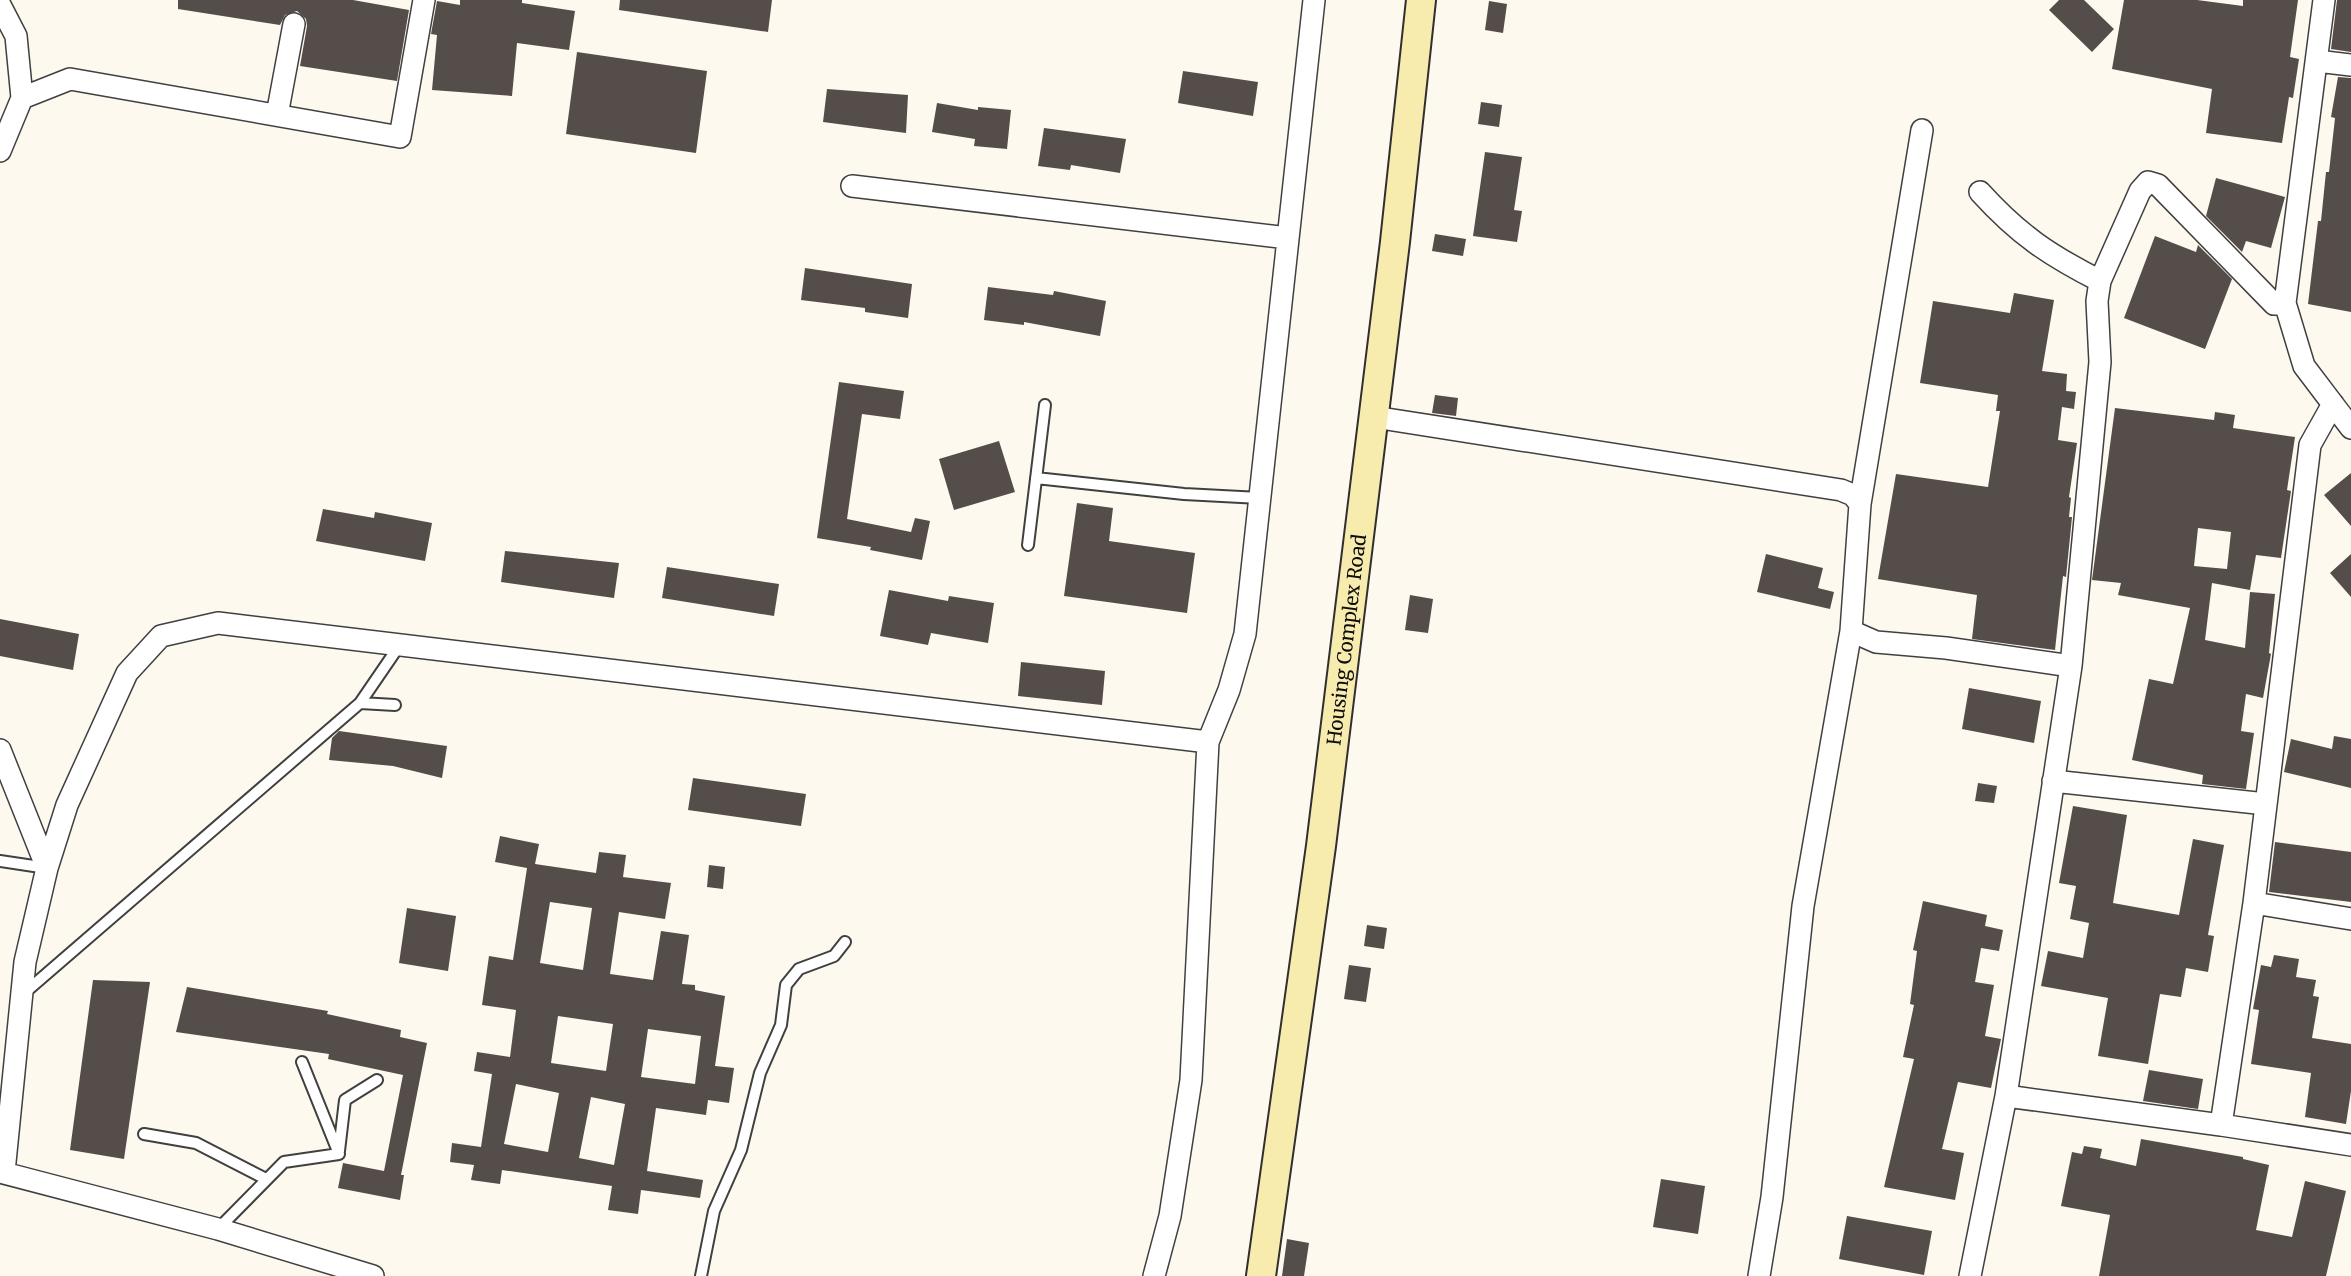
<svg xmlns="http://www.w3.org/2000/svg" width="2351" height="1276" viewBox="0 0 2351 1276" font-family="Merriweather,serif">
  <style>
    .building { fill: #544d4a; fill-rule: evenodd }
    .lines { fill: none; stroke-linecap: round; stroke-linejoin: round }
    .lane-casing { stroke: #404040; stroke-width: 14 }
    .street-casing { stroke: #404040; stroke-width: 24 }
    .secondary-casing { stroke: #2f2f2f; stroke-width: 32 }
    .lane { stroke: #fff; stroke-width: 10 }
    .street { stroke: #fff; stroke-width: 21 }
    .secondary { stroke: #f8ebae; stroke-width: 28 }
    .labels { text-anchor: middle; stroke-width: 7; stroke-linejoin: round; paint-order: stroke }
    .street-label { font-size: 19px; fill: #0d0d0d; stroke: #fff }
  </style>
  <rect width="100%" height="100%" fill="#fef9ee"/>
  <path class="building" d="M178,0h175l56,10 -12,71 -97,-15 7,-40 -1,-7 -9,-8 -12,4 -5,10 -102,-16z
    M460,0h62v3l53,8 -6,39 -52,-7 -5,53 -80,-6 5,-55 -6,-1 6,-33 23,4z
    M620,0h152l-4,32 -149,-22z
    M2059,0h25l30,29 -22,23 -43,-42z
    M2124,0h73l46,6v-6h55l-8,57 9,2 -6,39 -4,-1 -7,46 -76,-10 6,-44 -100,-20z
    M2337,0h14v52l-20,-3z
    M1489,1l18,3 -4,29 -18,-3z
    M577,52l130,19 -11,82 -130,-19z
    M1183,71l75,11 -5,34 -75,-13z
    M2338,77l13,1v234l-43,-8 10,-83h3l5,-49h3l6,-54 -4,-1z
    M827,89l81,6 -2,38 -83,-11z
    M1481,102l21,3 -3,22 -21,-3z
    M937,103l41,7v-3l33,3 -4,39 -33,-3 1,-7 -43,-7z
    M1044,128l82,11 -6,34 -49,-8 -1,5 -32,-4z
    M1485,152l37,5 -8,53 8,1 -5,31 -44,-6z
    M2216,178l69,19 -14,51 -25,-7 -4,11 -36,-36z
    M1435,234l31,5 -3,17 -31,-5z
    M2155,236l41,16 2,-7 34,34 -27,70 -81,-31z
    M805,268l107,16 -4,34 -43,-6v-4l-64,-8z
    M988,287l65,8 1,-4 52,10 -6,35 -76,-14v3l-40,-5z
    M2014,293l40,7 -12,71 25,3 -1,17 10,1 -2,17 -12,-2 -4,33 19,3 -8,54 2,1 -2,19h3l-6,60 -3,-1 -8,74 -83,-11 5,-44 -99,-16 18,-105 92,13 12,-76h-4l2,-16 -78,-12 13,-82 77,12z
    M839,382l65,9 -4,28 -38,-5 -15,105 64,13 4,-14 15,3 -8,39 -52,-10 1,-3 -54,-9z
    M1435,395l23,3 -2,18 -24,-3z
    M2115,408l99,12 1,-8 20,3 -2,13 62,9 -8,53 4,1 -10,67 -25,-3 -6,35 -38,-7 -7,57 40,8 5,-56 25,2 -6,59 2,1 -8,44 -17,-4 -5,37 13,2 -8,56 -44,-5 1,-9 -71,-15 17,-81 24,5 17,-76 -72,-13 3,-12 -29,-3zM2198,528l33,4 -4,37 -33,-3z
    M999,441l16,51 -61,18 -15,-51z
    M2351,473v53l-27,-31z
    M1077,503l36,5 -4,33 86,12 -8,60 -123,-17z
    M323,509l51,9 1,-6 57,11 -7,38 -109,-20z
    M505,551l114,12 -5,35 -113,-16z
    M1766,554l57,14 -5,20 16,4 -4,17 -73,-17z
    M2351,554v43l-21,-24z
    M667,567l112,17 -5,32 -112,-18z
    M889,590l59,11 1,-5 45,7 -6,40 -57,-10 -3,12 -48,-9z
    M1410,595l23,4 -5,34 -23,-3z
    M0,619l79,15 -6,36 -73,-14z
    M1021,662l84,9 -3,34 -84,-9z
    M1969,688l72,13 -7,42 -72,-14z
    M339,731l108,15 -5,32 -49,-12 -64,-6 3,-22z
    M2334,736l17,3v49l-67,-16 7,-33 41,10z
    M693,778l113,16 -5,32 -113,-16z
    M1978,783l19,3 -3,17 -19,-2z
    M2073,806l54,9 -14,88 66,12 14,-76 31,6 -16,90 6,1 -6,36 -22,-4 -5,29 -21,-3 -12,70 -50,-8 10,-58 -67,-12 7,-35 35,7 6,-35 -19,-4 6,-33 -17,-3z
    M500,836l39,8 -4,20 61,9 3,-21 27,3 -3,22 48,6 -6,36 -46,-7 -9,62 43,6 8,-49 28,4 -7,49 13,1v5l30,6 -10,70 19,2 -5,35 -21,-3 -2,15 -50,-7 -9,63 56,9 -3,18 -59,-8 -3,24 -30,-4 4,-24 -110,-16 -2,14 -29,-4 3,-15 -24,-3 2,-19 29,4 11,-73 -18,-3 3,-19 33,5 6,-47 -34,-5 7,-49 24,4 14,-92 -32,-6zM550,902l42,6 -9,62 -43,-7zM558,1016l55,8 -7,47 -55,-8zM648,1029l53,7 -6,48 -54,-7zM516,1084l43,9 -11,59 -44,-8zM591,1097l34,7 -11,61 -35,-7z
    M2275,842l76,10v50l-82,-10z
    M709,865l16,2 -2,22 -16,-2z
    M1923,901l64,14 -2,11 18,4 -4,21 -18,-3 -6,34 19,3 -9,51 16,3 -10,49 -33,-6 -16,67 22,4 -9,47 -71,-13 30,-128 -11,-2 11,-52 -4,-1 7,-53 -4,-1z
    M407,908l49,8 -8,55 -49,-8z
    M1367,925l20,3 -3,21 -20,-3z
    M2274,955l25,4 -3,18 20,3 -3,16 6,1 -7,41 39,6v47l-5,33 -41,-7 6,-44 -60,-9 8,-54 -6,-1 8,-44 10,2z
    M1349,965l22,3 -5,34 -22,-3z
    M93,980l57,2 -26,177 -54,-9z
    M187,987l141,24 -1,3 74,16 -1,7 27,6 -26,132h3l-4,25 -62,-12 5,-25 41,8 19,-96 -75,-16 1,-5 -153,-22z
    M2149,1070l54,9 -5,30 -55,-8z
    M2141,1139l102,18v2l26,6 -13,65 36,7 13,-56 41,10 -20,85h-227l11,-61 -49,-9 11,-54 10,2 2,-8 18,3 -2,9 36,8z
    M1661,1179l44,7 -7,48 -45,-7z
    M1847,1216l85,15 -8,44 -85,-16z
    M1287,1239l22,4 -5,33h-22z"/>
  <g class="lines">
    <defs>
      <path id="lane" d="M1036,478l148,16 76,4
        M1028,545l17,-140
        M360,703l35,2
        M0,861l47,7
        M22,995l338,-292 39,-57
        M144,1134l52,9 70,36
        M339,1151l6,-51 32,-20
        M218,1229l66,-67 55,-8 -37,-92
        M701,1276l13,-65 27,-61 19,-77 21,-48 5,-40 13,-16 35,-13 11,-14"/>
      <path id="street" d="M2324,0l-39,303 19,63 47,62
        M0,5l16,31 6,62 -22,53
        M2317,61l34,4
        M22,98l48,-19 330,58 24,-137
        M277,115l17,-91
        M852,186l436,52
        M1980,192c39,43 69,63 120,89
        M2333,404l-23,41 -56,458 97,16
        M1374,417l467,73 12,5 7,9 -9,127 25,11 70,6 125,18
        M1860,504l62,-374
        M0,750l47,118
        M2053,781l213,23
        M2006,1096l215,29 33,-222
        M2221,1125l130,20
        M0,1172l218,57 155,47
        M4,1172l21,-210 22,-94 20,-63 60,-132 34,-37 57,-13 990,119
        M1154,1276l16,-60 21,-136 17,-338 21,-52 16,-56 69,-634
        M1759,1276l13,-79 31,-291 48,-275
        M1970,1276l36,-180 65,-430 29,-304 -3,-61 3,-20 40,-90 8,-9 10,3 116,119 11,-1"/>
      <g id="secondary">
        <path id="s1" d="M1261,1276l60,-430 74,-604 26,-242"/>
      </g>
    </defs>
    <use href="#lane" class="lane-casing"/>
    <use href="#street" class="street-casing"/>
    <use href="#secondary" class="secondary-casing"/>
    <use href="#lane" class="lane"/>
    <use href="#street" class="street"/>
    <use href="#secondary" class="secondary"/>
  </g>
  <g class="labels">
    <g class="street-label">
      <text dy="7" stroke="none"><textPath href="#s1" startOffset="642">Housing Complex Road</textPath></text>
    </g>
  </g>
</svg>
